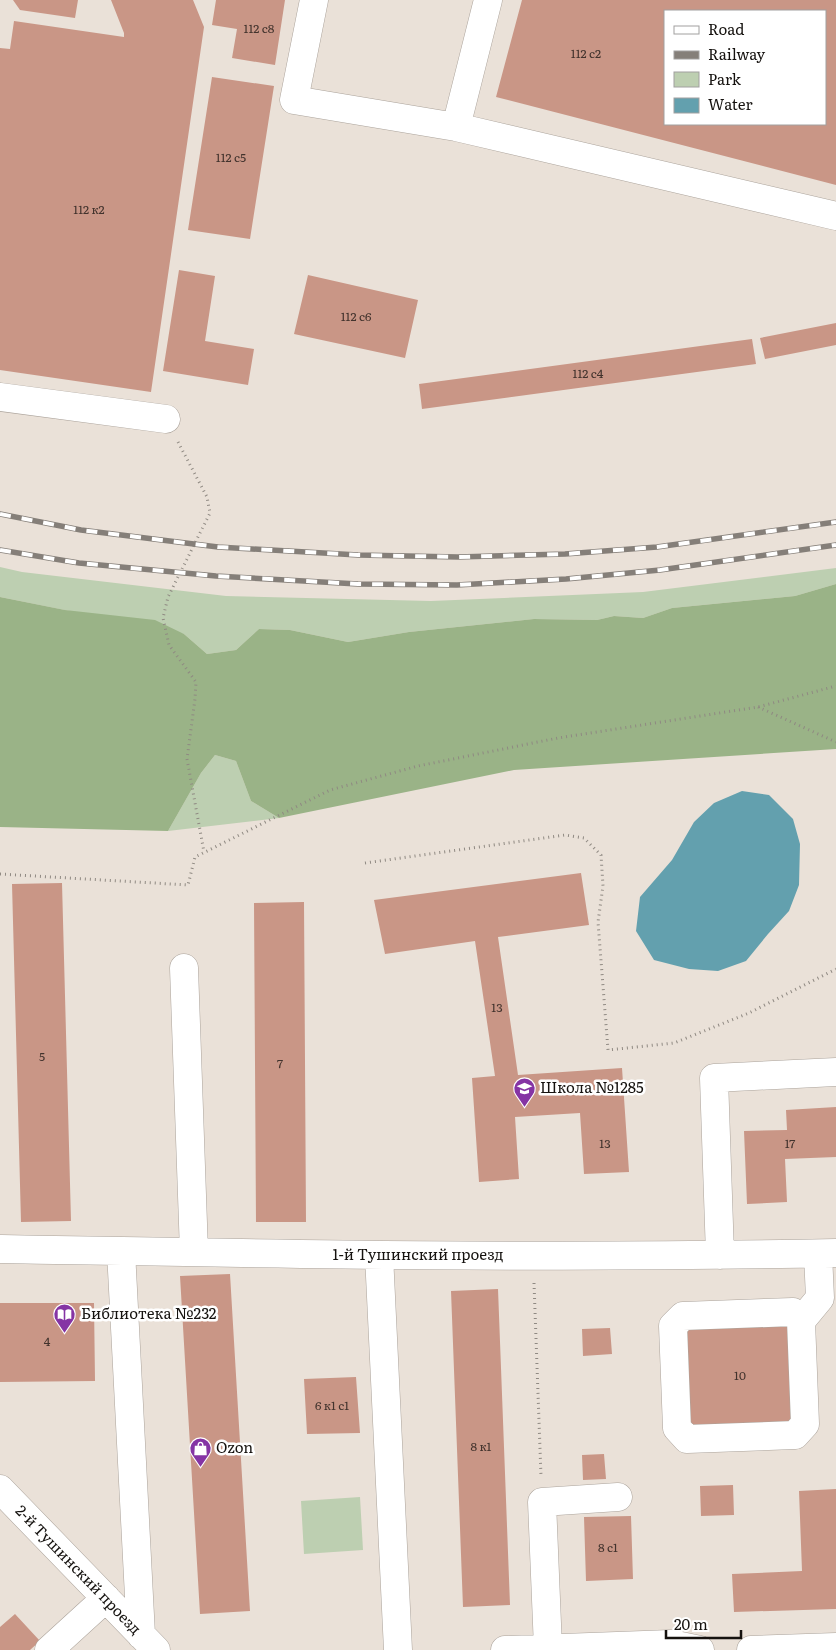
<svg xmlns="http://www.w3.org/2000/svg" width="836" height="1650" viewBox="0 0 836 1650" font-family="Literata,serif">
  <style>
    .green { fill: #bdcfb1 }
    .forest { fill: #9ab387 }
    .water { fill: #63a0ae }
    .building { fill: #c99686; fill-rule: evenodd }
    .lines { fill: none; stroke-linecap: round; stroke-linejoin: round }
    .minor-casing { stroke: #aba39b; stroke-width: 29 }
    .path { stroke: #8f8982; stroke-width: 3; stroke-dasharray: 1 4; stroke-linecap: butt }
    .minor { stroke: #fff; stroke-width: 28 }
    .rail-casing { stroke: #857f79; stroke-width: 5.5 }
    .rail { stroke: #fff; stroke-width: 4; stroke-dasharray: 11; stroke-linecap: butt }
    .labels { text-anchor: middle; stroke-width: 5; stroke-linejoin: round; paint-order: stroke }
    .number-label { font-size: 12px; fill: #42332d }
    .poi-label { font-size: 15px; fill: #15120f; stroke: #fff; text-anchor: start }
    .street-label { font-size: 15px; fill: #15120f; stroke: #fff }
  </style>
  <rect width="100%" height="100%" fill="#eae1d8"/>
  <path class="green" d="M0,567l22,5 204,24 205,5 212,-9 193,-24v16l-41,12 -123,12 -29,10 -29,-2 -17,4 -63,-1 -125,13 -61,10 -58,-12 -31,-1 -23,21 -29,4 -23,-20 -184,-37z
    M215,755l21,6 15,40 28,17 -111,13 33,-58z
    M360,1497l3,53 -59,4 -3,-53z"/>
  <path class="forest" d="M836,584v165l-322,21 -235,48 -28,-17 -15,-40 -21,-6 -14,18 -33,58 -168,-4v-230l65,13 90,10 29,14 23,20 29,-4 23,-21 31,1 58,12 61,-10 125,-13 63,1 17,-4 29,2 29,-10 123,-12z"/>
  <path class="water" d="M742,791l27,4 24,24 7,25 -1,41 -10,26 -21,23 -22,27 -28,10 -29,-2 -35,-9 -18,-29 4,-34 32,-37 22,-38 20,-19z"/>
  <path class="building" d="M13,0h65l-3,18 -55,-8z
    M111,0h82l11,27 -53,365 -151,-22v-322l10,1 4,-28 110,16v-4z
    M216,0h69l-10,65 -43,-7 5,-29 -25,-4z
    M522,0h314v185l-340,-88zM665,11h160v113h-160z
    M212,77l62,9 -24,153 -62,-9z
    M179,270l36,6 -10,65 49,8 -6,36 -85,-14z
    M308,275l110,25 -13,58 -111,-24z
    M836,323v22l-71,14 -5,-21z
    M752,339l4,25 -334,45 -3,-25z
    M581,873l8,52 -91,12 20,138 104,-7 7,104 -45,2 -4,-61 -65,4 4,62 -40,3 -7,-104 23,-2 -20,-135 -90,13 -11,-54z
    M62,883l9,338 -50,1 -9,-338z
    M304,902l2,320h-50l-2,-319z
    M836,1107v50l-51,2 2,43 -40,2 -3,-73 43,-1 -1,-20z
    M230,1274l20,337 -50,3 -20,-338z
    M498,1289l12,316 -47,2 -12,-316z
    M0,1303h94l1,78 -95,1z
    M792,1322l4,104 -109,4 -3,-104z
    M610,1328l2,26 -29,2 -1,-27z
    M356,1377l4,56 -53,1 -3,-55z
    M604,1454l2,25 -23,1 -1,-25z
    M733,1485l1,30 -33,1 -1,-30z
    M836,1489v120l-102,3 -2,-38 70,-3 -3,-80z
    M631,1516l2,63 -47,2 -2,-64z
    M15,1614l25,27 -10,9h-30v-23z"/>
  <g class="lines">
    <defs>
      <path id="minor" d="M314,0l-20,100 162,27
        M488,0l-32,127 380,89
        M0,397l166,22
        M184,968l10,284
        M0,1249c279,5 557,10 836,4
        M121,1251l20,384
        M379,1255l19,395
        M720,1255l-6,-177 122,-6
        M801,1321l-8,-9 -110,4 -10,10 4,102 10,11 108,-4 10,-11 -4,-103 19,-23 -2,-44
        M0,1489l156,161
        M548,1648l-6,-146 76,-5
        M49,1650l57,-52
        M505,1650l166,-6 29,6
        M751,1650l85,-3"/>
    </defs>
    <use href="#minor" class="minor-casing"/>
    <path class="path" d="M178,442l29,55 3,16 -42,84 -5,21 6,27 27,37 -1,17 -8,60 17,93
      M758,707l78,35
      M365,863l200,-28 19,3 17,17 2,31 -5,36 10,128 66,-7 75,-30 87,-44
      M0,874l188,11 7,-28 135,-67 88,-24 140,-28 200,-31 78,-21
      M534,1283l7,193"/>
    <use href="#minor" class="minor"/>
    <defs>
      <path id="rail" d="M0,514l81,16 137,17 140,8 100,2 107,-3 92,-7 179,-25
        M0,550l79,13 137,13 142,8 99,1 109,-6 94,-9 176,-25"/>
    </defs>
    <use href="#rail" class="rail-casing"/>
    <use href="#rail" class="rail"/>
  </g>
  <defs>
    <symbol id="school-pin" viewBox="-11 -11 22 30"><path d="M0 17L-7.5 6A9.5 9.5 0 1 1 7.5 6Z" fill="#8534a4" stroke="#fff"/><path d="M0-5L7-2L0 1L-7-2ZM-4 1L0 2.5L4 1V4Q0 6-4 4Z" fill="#fff"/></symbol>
    <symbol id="library-pin" viewBox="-11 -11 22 30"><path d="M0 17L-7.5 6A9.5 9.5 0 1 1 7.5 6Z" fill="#8534a4" stroke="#fff"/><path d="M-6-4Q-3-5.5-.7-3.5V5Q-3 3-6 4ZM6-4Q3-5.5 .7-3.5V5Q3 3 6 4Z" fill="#fff"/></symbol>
    <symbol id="shop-pin" viewBox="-11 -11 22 30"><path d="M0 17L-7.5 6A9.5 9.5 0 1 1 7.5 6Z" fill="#8534a4" stroke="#fff"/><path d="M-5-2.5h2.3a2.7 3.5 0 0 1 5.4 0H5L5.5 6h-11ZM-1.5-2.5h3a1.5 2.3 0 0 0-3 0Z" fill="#fff"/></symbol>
  </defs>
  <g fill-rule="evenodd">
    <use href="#school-pin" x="512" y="1076" width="25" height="34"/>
    <use href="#library-pin" x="52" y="1302" width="25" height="34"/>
    <use href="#shop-pin" x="188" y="1436" width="25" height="34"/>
  </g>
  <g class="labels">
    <g class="number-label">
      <text x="259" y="33">112 с8</text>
      <text x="586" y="58">112 с2</text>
      <text x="231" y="162">112 с5</text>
      <text x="89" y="214">112 к2</text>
      <text x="356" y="321">112 с6</text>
      <text x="588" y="378">112 с4</text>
      <text x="497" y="1012">13</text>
      <text x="42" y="1061">5</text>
      <text x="280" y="1068">7</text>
      <text x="605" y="1148">13</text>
      <text x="790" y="1148">17</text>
      <text x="47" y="1346">4</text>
      <text x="740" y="1380">10</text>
      <text x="332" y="1410">6 к1 с1</text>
      <text x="481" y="1451">8 к1</text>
      <text x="608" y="1552">8 с1</text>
    </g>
    <g class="poi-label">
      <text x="540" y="1093">Школа №1285</text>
      <text x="81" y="1319">Библиотека №232</text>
      <text x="216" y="1453">Ozon</text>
    </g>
    <g class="street-label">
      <text x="418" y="1260">1-й Тушинский проезд</text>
      <text transform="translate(78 1570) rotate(46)" y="5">2-й Тушинский проезд</text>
    </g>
  </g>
  <rect x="664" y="10" width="162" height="115" fill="#ffffff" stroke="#a1a09f"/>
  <rect x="674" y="26" width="25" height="8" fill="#ffffff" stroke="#a1a09f"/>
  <text x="708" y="35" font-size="15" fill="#15120f">Road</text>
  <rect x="674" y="51" width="25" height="8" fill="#857f79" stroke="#a1a09f"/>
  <text x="708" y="60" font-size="15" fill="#15120f">Railway</text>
  <rect x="674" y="72" width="25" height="15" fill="#bdcfb1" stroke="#a1a09f"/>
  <text x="708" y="85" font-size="15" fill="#15120f">Park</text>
  <rect x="674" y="98" width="25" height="15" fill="#63a0ae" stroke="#a1a09f"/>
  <text x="708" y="110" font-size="15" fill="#15120f">Water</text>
  <path d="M666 1630v8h75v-8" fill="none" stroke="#15120f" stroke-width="2.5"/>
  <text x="674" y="1630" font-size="15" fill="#15120f" stroke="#ffffff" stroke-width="4" paint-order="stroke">20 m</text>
</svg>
